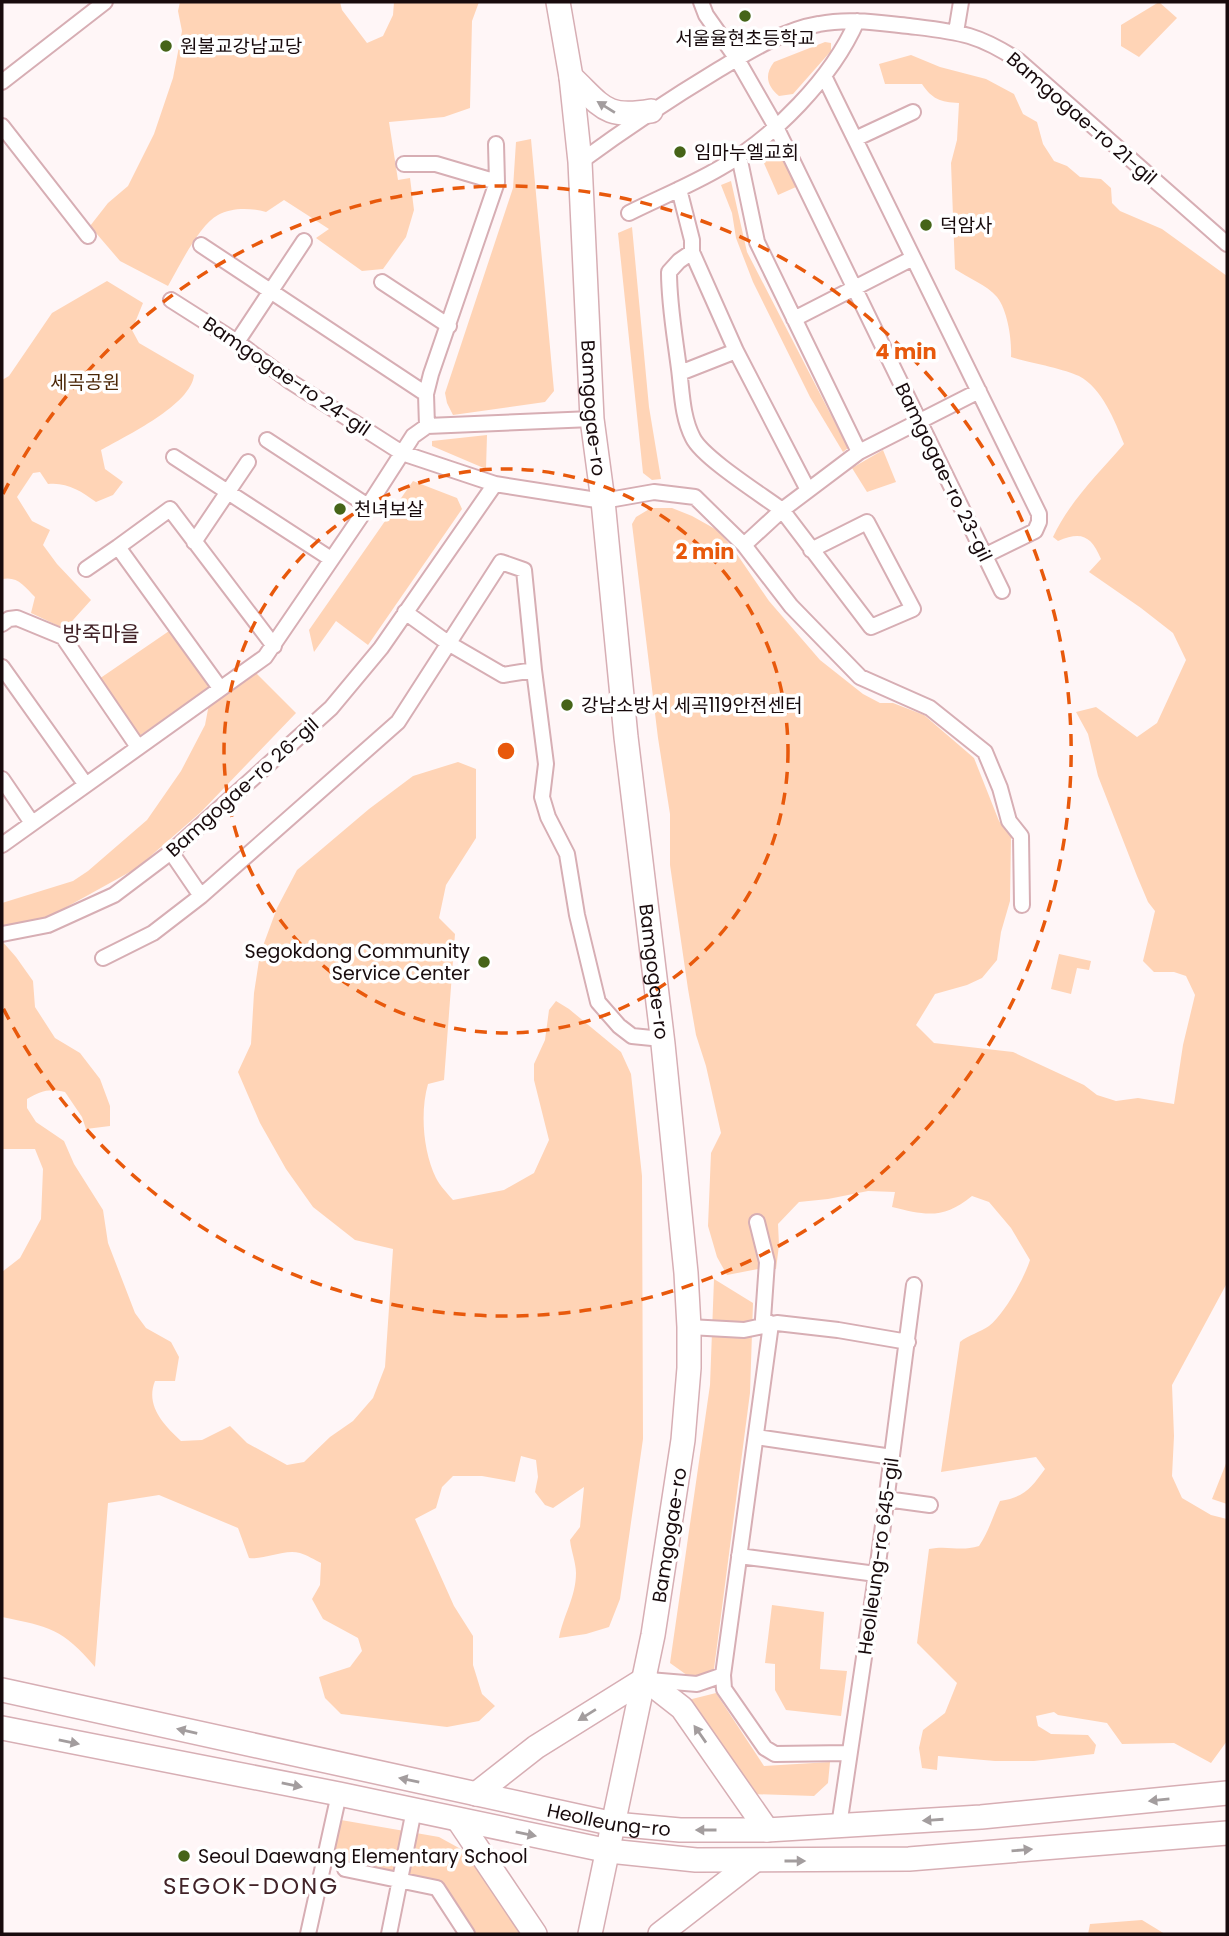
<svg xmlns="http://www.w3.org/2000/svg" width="1229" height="1936" viewBox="0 0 1229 1936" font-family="Poppins,'Noto Sans KR',sans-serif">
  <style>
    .green { fill: #ffd4b6 }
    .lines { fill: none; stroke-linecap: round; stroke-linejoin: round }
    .minor-casing { stroke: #d7aeb4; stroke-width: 18 }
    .primary-casing { stroke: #d7aeb4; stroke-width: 26 }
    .minor { stroke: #fff; stroke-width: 14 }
    .primary { stroke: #fff; stroke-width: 23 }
    .oneway { fill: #a39d9e }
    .ring { fill: none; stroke: #e8590c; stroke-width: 3.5; stroke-dasharray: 12 9 }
    .poi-dot { fill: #466418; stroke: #fff; stroke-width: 2.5 }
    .labels { text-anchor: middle; stroke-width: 7; stroke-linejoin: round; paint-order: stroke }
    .poi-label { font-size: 19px; fill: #180b0d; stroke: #fff; text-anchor: start }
    .street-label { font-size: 19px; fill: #180b0d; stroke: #fff }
    .park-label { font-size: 19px; fill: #4b2707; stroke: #fff }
    .neighbourhood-label { font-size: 21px; fill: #422328; stroke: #fff }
    .quarter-label { font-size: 23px; letter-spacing: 2px; fill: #422328; stroke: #fff }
    .centre { fill: #e8590c; stroke: #fff; stroke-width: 3.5 }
    .ring-label { font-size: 21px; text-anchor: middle; font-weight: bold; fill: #e8590c; stroke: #fff; stroke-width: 7; stroke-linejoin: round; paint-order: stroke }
  </style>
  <rect width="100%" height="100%" fill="#fff6f7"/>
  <path class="green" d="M180,2h160l2,8 25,33 16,-7 10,-21 1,-13h85l-7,19 -2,87 -26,9 -55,5 9,58 12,-2 4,32 -8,27 -23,32 -21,2 -46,-33 13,-9 -45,-29 -18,12c-14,-4 -34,-5 -48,3 -19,10 -39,52 -50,71l-48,-25 -30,-35 18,-23 20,-17 26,-52 19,-56 9,-47 -4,-20z
    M1159,2l18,16 -38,39 -18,-11v-21z
    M825,42l6,1v8l-38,43 -14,2c-12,-10 -15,-21 -5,-34z
    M911,55l29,12 46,12 28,15 9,20 14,8 6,22 11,17 13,5 13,11 21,2 10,9 1,15 8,8 42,18 65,47v1007l-55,102 2,51 -2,40 10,22 29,17 16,4v222l-16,22 -37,-20 -52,1 -15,-21 -49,-8 -4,-3 -18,4 2,10 13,8 37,1 8,10 -2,9 -60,7h-39l-57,-5 -1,14 -15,-2 -3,-20 4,-18 22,-17 12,-30 -40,-40 12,-94c20,-4 30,3 50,-3 10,-15 14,-30 21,-45 25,-4 31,-13 45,-32l-9,-12 -95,15 19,-130c8,-7 21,-10 29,-16 15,-12 35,-47 41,-66l-19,-32 -22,-26 -17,-6c-29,24 -47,19 -80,11l3,-15 -27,-1 -40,8 -29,3 -21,22 1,21 -3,24h-18l-31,6 -10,-18 -9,-31 3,-73 10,-20 -15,-67 -10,-31 -8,-46 -18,-124v-51l-12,-76 -26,-214 4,-7 15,-9h21l20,8 25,14 15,17 37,54 51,59 43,34 17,9h13l31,12 50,43 25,63 12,16 -1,64 -9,31 -4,28 -15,18 -15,7 -32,9 -19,31 18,18 79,9 71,33 13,10 19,6 22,-3 36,6 9,-59 12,-50 -9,-19 -12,-4h-20l-11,-11 12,-50 -7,-9 -11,-26 -39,-100 -10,-42 -12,-22 20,-5 41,30 20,-14 29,-63 -13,-27 -32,-25 -52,-36 12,-13c-10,-23 -19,-28 -43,-18l-5,-4c16,-35 46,-64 71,-93 -9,-23 -22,-56 -45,-68 -14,-7 -51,-14 -68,-19 1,-16 -3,-46 -14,-60 -10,-12 -29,-19 -42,-28l-4,-106 6,-23 2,-37c-19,-1 -27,-4 -37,-19h-37l-6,-20z
    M773,137l23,50 -18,8 -19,-43z
    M531,139l23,252 -9,11 -92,13 -6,-12 -2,-10 68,-205 3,-46z
    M731,181l16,71 101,196 -5,4 -33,-55 -57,-115 -17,-44 -4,-25 -11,-28z
    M632,227l17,180 12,72 -9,1 -9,-7 -25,-240z
    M107,281l36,22 -11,27 7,13 55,32c-3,30 -68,61 -93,75l4,19 18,13 -10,13 -17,7c-15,-11 -29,-20 -48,-18l-8,-12 -7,1 -16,24 15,24 18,9 -7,15 14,19 34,36 -26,29 -34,-16 4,-16c-11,-11 -17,-21 -33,-18v-199l7,-4 43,-63z
    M487,435l-1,34 -54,-23v-5z
    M883,450l13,32 -29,10 -15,-24z
    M413,481l44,17 5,11 -94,136 -32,-24 -22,31 -5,-22z
    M172,629l40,57 -73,50 -40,-57z
    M255,672l41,41 -95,99 -64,56 -92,51 -43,10v-26l71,-22 15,-10 59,-51 34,-49 24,-46 4,-21z
    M458,762l18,7v69l-30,47 -7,33 16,16 -11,146 -16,4c-8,28 -5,67 8,94 4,8 12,16 17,22l51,-10 30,-17 15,-33 -15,-60v-16l11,-24 4,-30 7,-9 13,8 52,43 10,22 11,102 1,263 -23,160 -11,28 -23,7 -27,4c4,-22 17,-41 17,-65 0,-10 -5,-23 -6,-33l10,-13 4,-40 -31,21 -8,-3 -10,-13 3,-15 -2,-17 -15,-4 -6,26 -33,-6h-29l-11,11 -6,21 -21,11 39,87 19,30v29l9,29 13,12 -16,15 -32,6 -106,-13 -16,-16 -6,-21 31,-10 12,-16 -4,-13 -35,-19 -11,-20 8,-14 1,-22c-6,-3 -14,-8 -21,-10 -17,-4 -34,7 -51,5l-11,-30 -79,-33 -51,8 -13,164c-33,-39 -45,-40 -93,-50v-345l18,-14 21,-39 2,-50 -8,-20h-33v-208l14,16 17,24 2,26 20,31 25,15 20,26 10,27v20l-24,3 -4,-12 -17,-25c-16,-4 -24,-1 -38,7v9l9,14 28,19 10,23 29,46 5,33 27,70 11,15 25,14 8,15 -4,24h-20c-10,25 9,44 26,60l21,-1 28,-14 17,17 40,22 17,-3 26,-25 23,-16 20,-23 12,-31 8,-118 -38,-9 -42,-33 -27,-38 -26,-46 -22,-51 13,-28 3,-51 6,-39 17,-46 20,-38 72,-61 44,-33z
    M1059,954l32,7 -2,9 -12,-2 -6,26 -20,-5z
    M714,1279l39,24 -3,90 -36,276 -23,9 -21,-15 40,-278z
    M1227,1461v43l-15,-5z
    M772,1605l52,7 -4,57 27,2 -6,45 -55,-6 -11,-20v-26l-10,-1z
    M716,1693l48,73 66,-4 -2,21 -14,13 -63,-2 -67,-93z
    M341,1820l98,17 29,16 54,81h-47l-34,-52 -109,-23z
    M1142,1920l23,14h-77l2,-10z"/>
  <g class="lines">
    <defs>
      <path id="minor" d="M701,2l5,13 31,44 39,68 226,464
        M956,32l5,-30
        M824,76l215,438v8l-4,9 -49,24
        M2,82l103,-80
        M2,126l86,110
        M855,139l58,-27
        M739,156l18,86 102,210
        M580,162c45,-33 90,-63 138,-92 30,-18 65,-40 101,-46 30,-6 60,-1 90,2 49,6 68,7 110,35l208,183
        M404,164h32l61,18
        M679,189l13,51v12l44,99 72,139
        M629,213c30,-15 62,-28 91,-45 54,-31 112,-90 137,-147
        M201,245l225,149
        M692,252l-13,9 -10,11c0,33 6,65 10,97 3,23 3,48 14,69 10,20 69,57 89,72l77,-58 120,-61
        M382,282l67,44
        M171,300l66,42 54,40 111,71 93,31
        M794,319l119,-61
        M237,342l67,-101
        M680,373l56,-22
        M427,426l-1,-32 5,-20 66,-192 -1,-38
        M267,440l101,66
        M174,457l157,102
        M194,542l54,-80
        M744,545l38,-35 89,117 42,-18 -46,-87 -56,28
        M118,547l52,-38 104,137
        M86,569l32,-22 102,141
        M2,624l7,-5 8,-1 46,19 75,110
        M2,667l84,118
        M534,670l12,94 -4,33 6,20 19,37 10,61 21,87 21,24 13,10 30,3
        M2,779l30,44
        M2,845l263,-188 103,-151 45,-70 14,-10 165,-7
        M171,852l30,44
        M2,934l46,-9 66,-30 57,-43 160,-144 50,-60 114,-164 108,17 51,-9 41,5 49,48 47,61 69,71 70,31 55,44 15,36 9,33 12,15 1,69
        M103,958l50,-25 48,-37 197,-174 103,-160 23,8 10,100 -31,5 -55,-32 -43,-31
        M757,1222l10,40 -4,57 8,5
        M689,1327l55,3 33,-7 61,7 70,12
        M756,1437l136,20
        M886,1499l44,6
        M739,1556l137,18
        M723,1675l48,-351
        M649,1680l48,4 26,-9 1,14 41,59 10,6 73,-1
        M839,1826l40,-270 35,-271
        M345,1869l92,19 30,46
        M308,1934l31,-140
        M389,1934l25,-124"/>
      <g id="primary">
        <path id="s1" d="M558,2l13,75 9,85 12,257 11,82 23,236 37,307 23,229 3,54v41l-6,72 -30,195 -63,299"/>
        <path d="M571,77c32,30 34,42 80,34"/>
        <path d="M645,1679l37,29 85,122"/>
        <path id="s2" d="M2,1690l612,134 66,6h87l214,-13 246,-24"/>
        <path d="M2,1728l337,66 270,57 87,9 213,-1 318,-26"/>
        <path d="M476,1794l60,-47 109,-68"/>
        <path d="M459,1821l76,113"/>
        <path d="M660,1934l94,-73"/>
      </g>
    </defs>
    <use href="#minor" class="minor-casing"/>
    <use href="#primary" class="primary-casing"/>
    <use href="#minor" class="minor"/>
    <use href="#primary" class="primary"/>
  </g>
  <defs><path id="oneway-solid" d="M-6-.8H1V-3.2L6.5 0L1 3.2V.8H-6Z" transform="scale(1.75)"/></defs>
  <g class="oneway">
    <use href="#oneway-solid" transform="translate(606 107) rotate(-148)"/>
    <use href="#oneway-solid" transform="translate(587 1715) rotate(148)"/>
    <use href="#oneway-solid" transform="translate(187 1731) rotate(-167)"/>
    <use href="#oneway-solid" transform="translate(700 1734) rotate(-125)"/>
    <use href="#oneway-solid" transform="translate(69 1742) rotate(11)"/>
    <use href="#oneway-solid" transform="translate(409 1780) rotate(-168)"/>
    <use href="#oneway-solid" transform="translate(292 1785) rotate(11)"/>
    <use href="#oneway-solid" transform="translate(1159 1800) rotate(174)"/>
    <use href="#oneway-solid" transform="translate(933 1820) rotate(176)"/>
    <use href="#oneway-solid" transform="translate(706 1830) rotate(180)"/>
    <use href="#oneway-solid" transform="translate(526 1834) rotate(11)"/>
    <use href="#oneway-solid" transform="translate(1022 1850) rotate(-5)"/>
    <use href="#oneway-solid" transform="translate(795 1861)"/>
  </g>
  <g class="ring">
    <circle cx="506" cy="751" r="282"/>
    <path d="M3 494A565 565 0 1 1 3 1008"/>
  </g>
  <g class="poi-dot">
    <circle cx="745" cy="16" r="7"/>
    <circle cx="166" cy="46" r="7"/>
    <circle cx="680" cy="152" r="7"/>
    <circle cx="926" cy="225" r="7"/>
    <circle cx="340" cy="509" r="7"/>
    <circle cx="567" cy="705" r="7"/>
    <circle cx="484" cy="962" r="7"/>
    <circle cx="184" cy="1856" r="7"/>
  </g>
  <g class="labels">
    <g class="poi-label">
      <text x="745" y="45" text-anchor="middle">서울율현초등학교</text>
      <text x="180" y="53">원불교강남교당</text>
      <text x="694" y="159">임마누엘교회</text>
      <text x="940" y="232">덕암사</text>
      <text x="354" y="516">천녀보살</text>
      <text x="581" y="712">강남소방서 세곡119안전센터</text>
      <text x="470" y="958" text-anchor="end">Segokdong Community<tspan x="470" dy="22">Service Center</tspan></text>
      <text x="198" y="1863">Seoul Daewang Elementary School</text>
    </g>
    <g class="street-label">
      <text transform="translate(1082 118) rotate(41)" y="7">Bamgogae-ro 21-gil</text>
      <text transform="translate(287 376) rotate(34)" y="7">Bamgogae-ro 24-gil</text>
      <text dy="7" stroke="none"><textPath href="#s1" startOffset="408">Bamgogae-ro</textPath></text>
      <text transform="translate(944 472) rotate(64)" y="7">Bamgogae-ro 23-gil</text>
      <text transform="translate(242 787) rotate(-42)" y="7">Bamgogae-ro 26-gil</text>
      <text dy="7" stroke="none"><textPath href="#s1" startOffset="975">Bamgogae-ro</textPath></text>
      <text transform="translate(669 1535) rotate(-81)" y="7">Bamgogae-ro</text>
      <text transform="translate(878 1556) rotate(-82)" y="7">Heolleung-ro 645-gil</text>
      <text dy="7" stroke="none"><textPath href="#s2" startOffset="621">Heolleung-ro</textPath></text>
    </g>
    <g class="park-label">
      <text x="85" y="389">세곡공원</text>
    </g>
    <g class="neighbourhood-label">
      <text x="101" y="641">방죽마을</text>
    </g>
    <g class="quarter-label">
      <text x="251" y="1894">SEGOK-DONG</text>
    </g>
  </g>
  <circle cx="506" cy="751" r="10" class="centre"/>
  <g class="ring-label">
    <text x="906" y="359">4 min</text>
    <text x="705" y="559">2 min</text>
  </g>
  <rect width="1229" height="1936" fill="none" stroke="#180b0d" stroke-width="7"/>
</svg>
